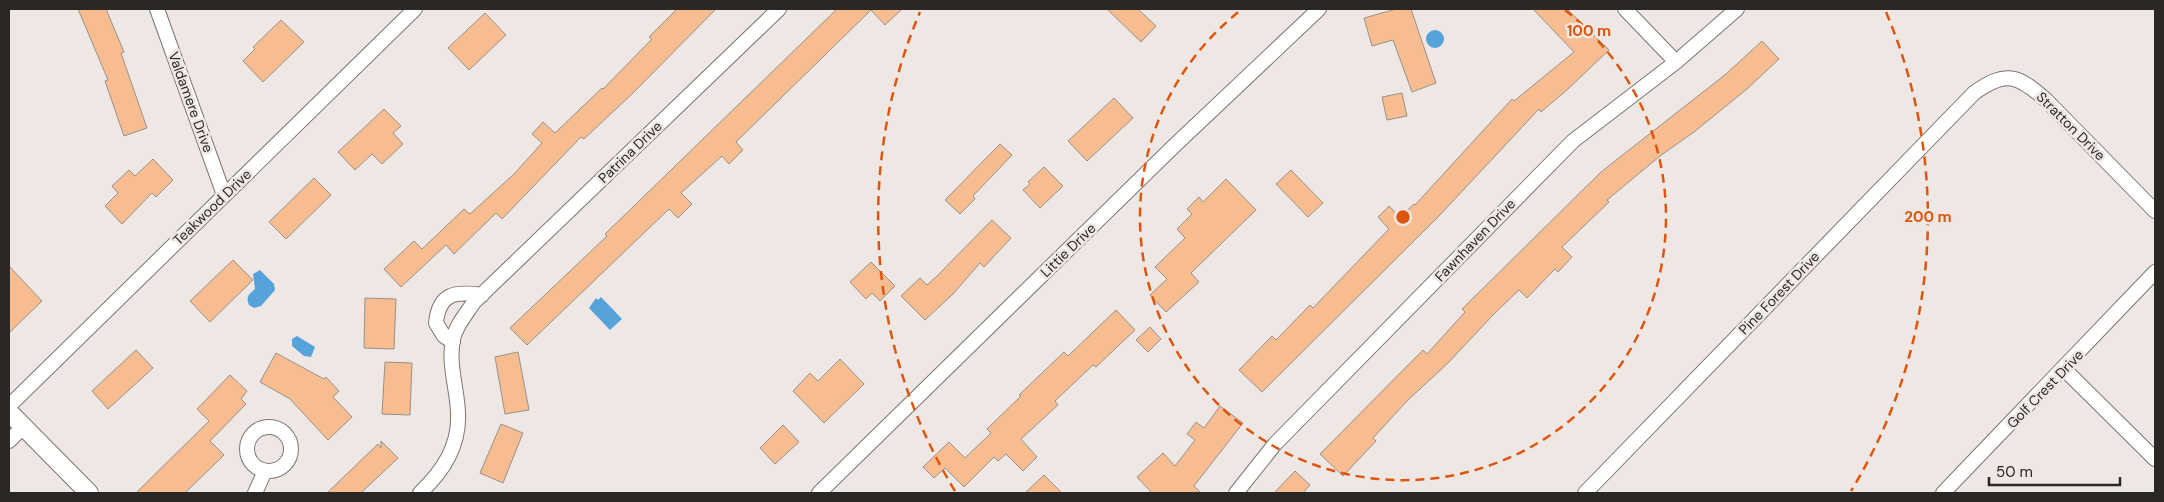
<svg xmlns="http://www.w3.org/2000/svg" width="2164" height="502" viewBox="0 0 2164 502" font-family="'DM Sans',sans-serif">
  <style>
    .water { fill: #56a3db }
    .building { fill: #f7bd90; stroke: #97918c }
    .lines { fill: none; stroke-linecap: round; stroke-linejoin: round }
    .minor-casing { stroke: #7c7672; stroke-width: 16 }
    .tertiary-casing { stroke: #7c7672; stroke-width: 20 }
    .minor { stroke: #fff; stroke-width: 14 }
    .tertiary { stroke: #fff; stroke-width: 18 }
    .ring { fill: none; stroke: #de560d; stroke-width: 2.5; stroke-dasharray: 9 6 }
    .labels { text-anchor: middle; stroke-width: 5; stroke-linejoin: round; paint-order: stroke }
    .street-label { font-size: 14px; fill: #2a2725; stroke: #eee7e3 }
    .centre { fill: #de560d; stroke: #eee7e3; stroke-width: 2.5 }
    .ring-label { font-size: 15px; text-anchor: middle; font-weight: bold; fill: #de560d; stroke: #eee7e3; stroke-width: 5; stroke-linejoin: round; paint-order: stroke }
  </style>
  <rect width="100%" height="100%" fill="#eee7e3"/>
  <path class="water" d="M1426 39a9 9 0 1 1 18 0a9 9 0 1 1-18 0Z
    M260,270l14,14 1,6 -14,16 -7,2 -5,-3c-4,-9 1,-11 6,-16l-2,-15z
    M601,297l21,22 -12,11 -21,-22 7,-10 2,2z
    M297,336l18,11 -4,10 -7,-1 -12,-10v-7z"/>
  <path class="building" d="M78,9h28l18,43 -3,1 26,75 -23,8 -19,-55 3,-1z
    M677,9h39l-83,84 -49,46 -3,-2 -79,82 -6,-6 -42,41 -8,-9 -45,42 -17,-18 30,-28 8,8 42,-40 6,5 44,-40 28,-31 -10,-9 11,-12 12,11 47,-45 1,1 49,-50 -3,-2z
    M837,9h65l-17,16 -14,-15 -135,132 7,8 -14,14 -7,-8 -41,37 11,11 -14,14 -9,-9 -142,136 -17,-17 97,-92 -2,-2z
    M1107,9h31l18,17 -15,16z
    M1396,9h15l25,74 -24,9 -19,-52 -21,6 -8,-28z
    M1533,9h34l42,41 -41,39 -27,23 -2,-3 -101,108 -176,175 -23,-22 33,-34 4,4 34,-35 3,3 76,-79 -11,-12 11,-11 11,11 14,-13 1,1 97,-106 2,2 60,-49z
    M485,13l21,22 -37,35 -21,-22z
    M281,20l23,22 -41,40 -20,-21 12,-12 -2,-2z
    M1762,41l17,18 -32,30 -53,43 -34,24 -53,44 2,2 -47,45 10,10 -14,15 -3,-3 -28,29 -8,-8 -25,24 -47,50 -40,37 -34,37 3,3 -33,35 -23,-22 103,-104 4,4 38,-42 -3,-3 139,-137 125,-98z
    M1402,93l5,23 -20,4 -5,-23z
    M1114,98l19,20 -46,43 -19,-20z
    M384,109l17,17 -8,7 10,11 -21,20 -10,-10 -17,16 -17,-18z
    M1000,144l12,11 -39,41 2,3 -15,15 -15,-14z
    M153,159l20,21 -17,17 -4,-4 -30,31 -17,-18 13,-13 -6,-7 17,-16 6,6z
    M1044,167l19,19 -23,22 -17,-18 7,-6 -2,-2z
    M1291,170l32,33 -15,14 -32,-33z
    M314,178l17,17 -45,44 -17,-17z
    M1226,179l30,31 -65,63 8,9 -33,30 -16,-17 17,-16 -12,-12 30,-29 -8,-9 15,-15 -5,-5 12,-12 4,5z
    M992,220l19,18 -27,29 -4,-4 -27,31 -28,26 -24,-24 19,-18 7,7 9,-8z
    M233,260l20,20 -43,42 -20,-21z
    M871,262l24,24 -15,15 -8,-8 -6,6 -16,-17z
    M9,266l33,35 -33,32z
    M365,298l31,1 -2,50 -30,-1z
    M1116,310l19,20 -39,37 -3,-2 -38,36 3,4 -37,34 16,18 -14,14 -17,-17 -8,7 -4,-4 -30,30 -19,-19 -11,10 -11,-11 26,-25 16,16 26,-25 -4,-4 34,-33 -2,-1 45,-43 4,4z
    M1150,327l11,12 -13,13 -12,-12z
    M136,350l17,18 -45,41 -16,-18z
    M518,352l11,58 -24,4 -10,-57z
    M276,353l48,26 2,-2 13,14 -6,6 19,20 -24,23 -38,-41 -30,-17z
    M840,359l24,25 -40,39 -31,-32 17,-18 8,8z
    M385,362l27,1 -2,52 -28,-1z
    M230,375l17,16 -6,8 5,5 -36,37 14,14 -39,38h-49l73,-72 -12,-12z
    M1220,406l23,17 -49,63 7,7h-49l-15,-16 26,-24 12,13 20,-26 -8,-6 9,-12 8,6z
    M501,424l22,9 -20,50 -23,-10z
    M783,425l16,17 -24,22 -15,-16z
    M381,441l17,17 -37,35h-34l51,-49 3,4z
    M1295,471l15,14 -7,8h-29z
    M1044,475l18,18h-37z"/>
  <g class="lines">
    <defs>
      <path id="minor" d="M157,9l67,186
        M1625,9l51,53
        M453,342l-9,-6 -8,-13c3,-30 19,-32 46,-28
        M2064,369l91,90
        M9,406l406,-397
        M247 449a22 22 0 1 1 44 0a22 22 0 1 1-44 0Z
        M9,441l14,-14
        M255,493l10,-22
        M420,493c23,-22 40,-47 38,-81 -1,-24 -10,-48 -5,-73 3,-14 14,-26 21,-37l305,-293
        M819,493l355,-347 145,-137
        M1236,493l39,-49 298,-303 103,-79 61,-53
        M1585,493l389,-400c32,-23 44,-18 72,7l109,111
        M1943,493l212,-221"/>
      <path id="tertiary" d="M9,412l80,81"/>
    </defs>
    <use href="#minor" class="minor-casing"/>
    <use href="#tertiary" class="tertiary-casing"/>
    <use href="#minor" class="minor"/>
    <use href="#tertiary" class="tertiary"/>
  </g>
  <g class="ring">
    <path d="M1565 10A263 263 0 1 1 1241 10"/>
    <path d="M955 491A525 525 0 0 1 920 12M1886 12A525 525 0 0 1 1851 491"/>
  </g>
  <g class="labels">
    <g class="street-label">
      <text transform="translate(191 102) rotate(70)" y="5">Valdamere Drive</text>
      <text transform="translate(2071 126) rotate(45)" y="5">Stratton Drive</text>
      <text transform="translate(630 152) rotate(-44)" y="5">Patrina Drive</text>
      <text transform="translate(212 207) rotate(-44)" y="5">Teakwood Drive</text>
      <text transform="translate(1475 240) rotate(-46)" y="5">Fawnhaven Drive</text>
      <text transform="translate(1068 250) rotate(-44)" y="5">Littie Drive</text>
      <text transform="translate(1779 293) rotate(-46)" y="5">Pine Forest Drive</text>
      <text transform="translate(2045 389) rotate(-46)" y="5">Golf Crest Drive</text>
    </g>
  </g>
  <circle cx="1403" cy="217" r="8" class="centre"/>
  <g class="ring-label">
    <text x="1589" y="36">100 m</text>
    <text x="1928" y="222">200 m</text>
  </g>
  <rect width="2164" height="502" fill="none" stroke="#2a2725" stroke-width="20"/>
  <path d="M1989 477v8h131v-8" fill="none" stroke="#2a2725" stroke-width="2.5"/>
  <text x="1996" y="477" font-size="15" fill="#2a2725" stroke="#eee7e3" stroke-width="4" paint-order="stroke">50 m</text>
</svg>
